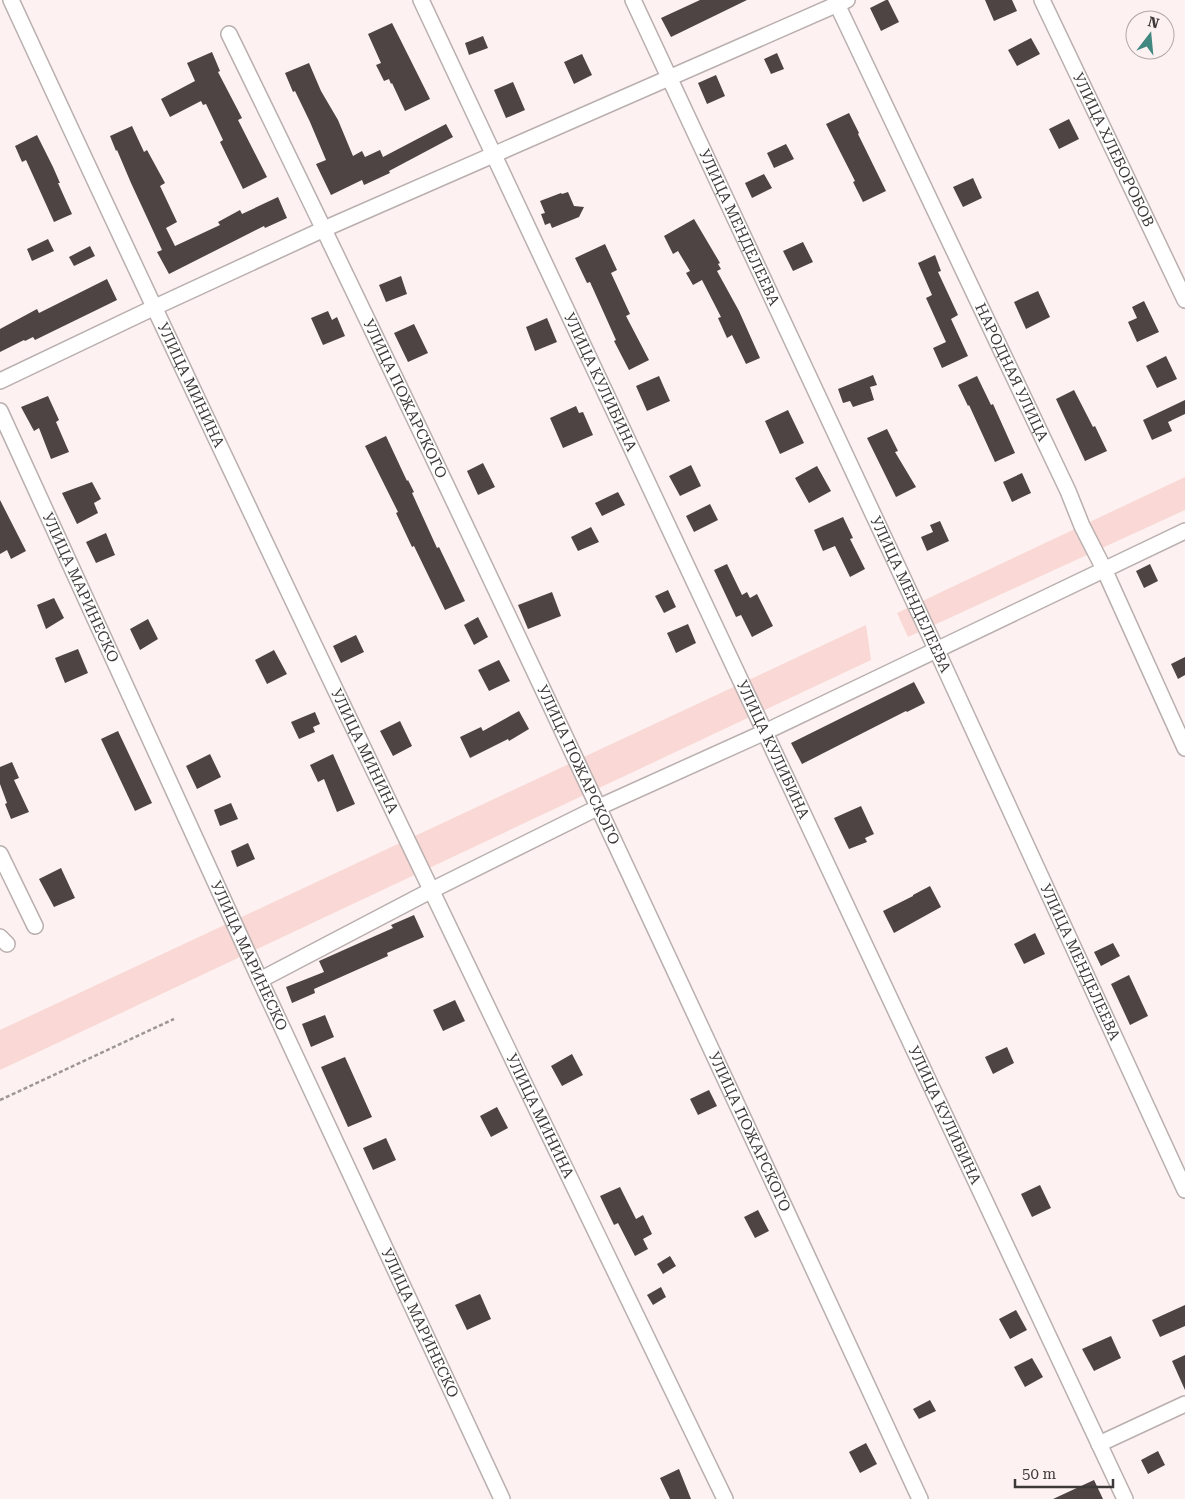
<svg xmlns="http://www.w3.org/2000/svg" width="1185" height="1499" viewBox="0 0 1185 1499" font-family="'Roboto Serif',serif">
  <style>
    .green { fill: #f9d8d5 }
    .building { fill: #4d4443 }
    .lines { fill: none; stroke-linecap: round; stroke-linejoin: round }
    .street-casing { stroke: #b9afae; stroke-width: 18 }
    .path { stroke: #9e9796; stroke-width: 2.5; stroke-dasharray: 4 2.5; stroke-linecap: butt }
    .street { stroke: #fff; stroke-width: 15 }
    .labels { text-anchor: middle; stroke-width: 5; stroke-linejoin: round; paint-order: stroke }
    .street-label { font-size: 15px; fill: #3d3938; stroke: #fdf2f1 }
  </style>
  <rect width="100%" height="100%" fill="#fdf2f1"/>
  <path class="green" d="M1185,477v33l-277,127 -11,-24z
    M866,625l5,35 -871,410v-40z"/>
  <path class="building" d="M700,0h47l-76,37 -10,-19z
    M886,0h2l11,22 -18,9 -11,-23z
    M985,0h27l5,11 -23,10z
    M392,23l38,76 -25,12 -13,-28 -1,1 -2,-5 -5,2 -8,-16 5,-2 -13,-29z
    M483,36l5,12 -19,7 -4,-12z
    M1031,38l9,16 -23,12 -9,-16z
    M212,52l8,19 -2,1 24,46 -4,2 29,57 -24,12 -23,-47 3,-2 -17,-36 -3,1 -2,-4 -31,16 -9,-18 34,-18 -8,-18z
    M777,53l7,16 -13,5 -7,-15z
    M582,54l10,21 -18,9 -10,-22z
    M309,63l12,28 17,29 15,36 9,-5 3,6 15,-7 3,7 63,-33 7,13 -64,34 1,2 -26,12 -2,-5 -31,15 -15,-31 10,-4 -16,-38 -15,-31 -2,1 -8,-19z
    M716,75l9,21 -18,8 -9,-21z
    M513,82l12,28 -19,8 -12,-28z
    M849,113l10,20 -1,1 28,57 -23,11 -10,-20 2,-1 -29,-57z
    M1069,119l10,20 -20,10 -10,-20z
    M132,126l12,26 3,-2 18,33 -5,3 17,36 -11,6 9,18 45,-21 -2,-3 22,-12 2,4 36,-17 9,21 -22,10 -1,-2 -95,48 -12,-22 5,-2 -31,-67 -14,-33 -1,1 -6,-15z
    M37,135l16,32 7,16h-2l14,31 -18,8 -28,-62 -4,2 -7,-16z
    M786,144l8,15 -20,9 -7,-15z
    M764,174l8,14 -20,10 -7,-15z
    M973,178l9,20 -19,9 -10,-20z
    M568,192l6,14 10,1 -5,10 -27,11 -2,-5 -5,2 -4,-11 4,-1 -5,-12 21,-8 1,1z
    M694,219l26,44 -2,1 3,5 -4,2 22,40 21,47 -14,6 -14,-29 -5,3 -9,-20 3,-1 -19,-37 -9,5 -7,-12 4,-2 -12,-20 -5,3 -9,-18z
    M48,239l6,12 -22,10 -5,-12z
    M803,242l10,20 -20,9 -10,-20z
    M605,244l12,26 -6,3 19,41 -4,2 23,44 -20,10 -15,-29 2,-1 -26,-58 -3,1 -12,-25z
    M90,246l5,10 -21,10 -5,-9z
    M935,255l6,16 -3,1 20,43 -7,4 17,37 -26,12 -9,-20 13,-6 -20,-44 6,-3 -14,-32z
    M401,276l6,18 -21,8 -7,-17z
    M107,279l10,21 -82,40 -2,-3 -8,4 -1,-1 -24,12v-23l37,-20 2,4z
    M1038,291l12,26 -24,12 -12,-27z
    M1144,301l15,31 -22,10 -9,-20 9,-4 -5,-11z
    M328,311l4,9 5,-3 8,19 -22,9 -12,-27z
    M547,318l10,24 -22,9 -9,-24z
    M414,324l14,29 -20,9 -14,-29z
    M1166,356l11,23 -20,9 -11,-22z
    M873,375l4,10 -7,2 4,13 -21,7 -3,-6 -7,2 -5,-14z
    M659,376l11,25 -23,10 -11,-25z
    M977,376l14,29 2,-1 22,49 -20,9 -26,-57 -1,1 -10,-21z
    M1074,390l19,37 2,-1 12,25 -22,10 -29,-62z
    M48,396l11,24 -3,2 13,30 -18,7 -12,-31 -5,3 -13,-24z
    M1185,400v14l-17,8 4,9 -20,9 -9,-20z
    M576,406l3,7 4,-1 10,23 -30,13 -13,-30z
    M788,410l16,33 -24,11 -15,-33z
    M887,429l11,22 -3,1 21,35 -20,10 -29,-59z
    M386,436l21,45 1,-1 6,12 -2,1 25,55 2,-1 26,54 -20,9 -31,-64 -2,1 -16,-34 2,-1 -33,-66z
    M483,463l12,24 -17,8 -11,-24z
    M691,465l10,21 -21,10 -11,-20z
    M817,466l14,25 -22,12 -14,-25z
    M1022,473l9,20 -19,9 -9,-20z
    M92,482l9,17 -7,4 4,10 -21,11 -15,-31z
    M618,492l7,13 -23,11 -7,-13z
    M0,500l26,51 -15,8 -4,-9 -7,4z
    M710,504l8,16 -24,12 -8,-16z
    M843,517l10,21 -3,1 15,30 -15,8 -15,-31 -12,5 -9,-21z
    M940,521l9,20 -22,10 -6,-14 12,-5 -3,-7z
    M591,527l8,15 -21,9 -7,-14z
    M106,533l9,22 -19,8 -10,-21z
    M727,564l15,31 5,-3 3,6 7,-4 16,32 -21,11 -11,-22 -5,2 -22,-47z
    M1150,564l8,17 -14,7 -8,-17z
    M668,590l8,17 -12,6 -9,-17z
    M552,592l9,24 -33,13 -10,-24z
    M54,598l10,20 -18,11 -9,-24z
    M478,617l10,20 -14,8 -10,-20z
    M148,619l10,20 -18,11 -10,-21z
    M688,624l8,19 -20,10 -9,-20z
    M356,635l8,17 -23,11 -8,-17z
    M78,649l10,24 -23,10 -10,-25z
    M274,650l13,24 -20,10 -12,-24z
    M1185,657v18l-7,4 -7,-15z
    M499,660l11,21 -21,10 -11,-21z
    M914,682l11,21 -18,9 -1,-1 -104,53 -11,-21z
    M519,711l10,18 -20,12 -1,-2 -38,19 -10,-21 21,-10 2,4z
    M315,712l5,12 -7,3 2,5 -16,7 -8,-17z
    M400,721l12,25 -19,10 -13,-25z
    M118,731l34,72 -17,8 -34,-72z
    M210,754l11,23 -24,12 -11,-23z
    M333,754l22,50 -18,8 -13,-33 -6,3 -8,-17z
    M12,762l7,16 -5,2 15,32 -18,7 -6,-15 2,-1 -7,-19v-17z
    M231,803l7,16 -18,7 -6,-16z
    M861,806l13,28 -9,4 2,4 -18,7 -15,-31z
    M248,843l7,16 -18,8 -6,-16z
    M61,868l14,30 -21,9 -15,-28z
    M930,886l11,21 -47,26 -11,-22 30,-15v-1z
    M414,915l10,22 -37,16 1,3 -74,33 1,4 -23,10 -6,-16 38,-15 -5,-11 74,-33 -2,-3z
    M1035,933l10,21 -21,10 -10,-20z
    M1113,943l7,13 -19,10 -7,-14z
    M1129,975l19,41 -18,9 -19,-41z
    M455,1000l10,21 -22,10 -10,-21z
    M325,1015l9,22 -23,10 -9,-23z
    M1007,1047l7,16 -21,11 -8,-17z
    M572,1054l11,21 -21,11 -11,-20z
    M345,1057l27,60 -24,10 -27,-60z
    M709,1090l8,16 -19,9 -8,-16z
    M497,1107l11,21 -17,9 -11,-21z
    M386,1138l10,22 -23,10 -10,-22z
    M1040,1185l11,23 -19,9 -11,-23z
    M620,1187l16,32 7,-4 9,19 -9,5 5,10 -13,7 -17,-33 -4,2 -14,-29z
    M758,1210l11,21 -14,7 -11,-21z
    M670,1256l6,10 -13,8 -6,-10z
    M661,1287l5,10 -13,8 -6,-10z
    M480,1294l11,25 -24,11 -12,-25z
    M1185,1305v21l-25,11 -8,-17z
    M1016,1310l11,20 -17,9 -11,-20z
    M1111,1336l10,22 -27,13 -12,-22z
    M1185,1355v35l-13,-29z
    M1032,1358l11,19 -18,10 -11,-20z
    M930,1400l6,11 -17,8 -6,-10z
    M866,1443l11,21 -17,9 -11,-21z
    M1158,1451l7,14 -17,9 -7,-14z
    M679,1469l12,30h-21l-10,-21z
    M1094,1480l9,19h-50z"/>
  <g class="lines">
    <defs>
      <g id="street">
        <path id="s1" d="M11,0c232,502 473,1001 714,1499"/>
        <path id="s2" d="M421,0l704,1499"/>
        <path id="s3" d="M633,0l304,651 248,539"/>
        <path id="s4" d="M835,0l233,491 14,35 22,43 81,179"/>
        <path id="s5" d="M1042,0l143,300"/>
        <path id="s6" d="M229,34c237,485 464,975 691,1465"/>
        <path d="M0,381l153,-73 171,-79 523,-229"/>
        <path id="s7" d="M0,411l260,569 242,519"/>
        <path d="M0,854l35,72"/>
        <path d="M0,937l7,7"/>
        <path d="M260,980l170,-89 169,-84 166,-75 420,-201"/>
        <path d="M1099,1444l86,-40"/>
      </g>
    </defs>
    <use href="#street" class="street-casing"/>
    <path class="path" d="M0,1100l174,-81"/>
    <use href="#street" class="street"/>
  </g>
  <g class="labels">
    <g class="street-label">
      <text dy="5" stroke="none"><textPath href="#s5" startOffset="166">УЛИЦА ХЛЕБОРОБОВ</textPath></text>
      <text dy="5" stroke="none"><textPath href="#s3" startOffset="251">УЛИЦА МЕНДЕЛЕЕВА</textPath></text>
      <text dy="5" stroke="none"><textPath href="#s4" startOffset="412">НАРОДНАЯ УЛИЦА</textPath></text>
      <text dy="5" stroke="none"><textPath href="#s2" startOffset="422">УЛИЦА КУЛИБИНА</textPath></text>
      <text dy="5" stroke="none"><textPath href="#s1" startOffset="425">УЛИЦА МИНИНА</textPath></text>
      <text dy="5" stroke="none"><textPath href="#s6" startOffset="405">УЛИЦА ПОЖАРСКОГО</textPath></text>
      <text dy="5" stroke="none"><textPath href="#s7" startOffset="194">УЛИЦА МАРИНЕСКО</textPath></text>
      <text dy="5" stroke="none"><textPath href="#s3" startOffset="656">УЛИЦА МЕНДЕЛЕЕВА</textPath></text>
      <text dy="5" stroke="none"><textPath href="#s2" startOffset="828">УЛИЦА КУЛИБИНА</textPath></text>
      <text dy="5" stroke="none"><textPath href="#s1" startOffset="830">УЛИЦА МИНИНА</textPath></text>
      <text dy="5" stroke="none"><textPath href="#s6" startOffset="810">УЛИЦА ПОЖАРСКОГО</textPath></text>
      <text dy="5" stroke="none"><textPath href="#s7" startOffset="599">УЛИЦА МАРИНЕСКО</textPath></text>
      <text dy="5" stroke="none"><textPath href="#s3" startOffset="1061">УЛИЦА МЕНДЕЛЕЕВА</textPath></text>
      <text dy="5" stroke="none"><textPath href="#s1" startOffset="1235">УЛИЦА МИНИНА</textPath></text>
      <text dy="5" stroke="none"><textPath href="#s2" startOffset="1232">УЛИЦА КУЛИБИНА</textPath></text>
      <text dy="5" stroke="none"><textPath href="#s6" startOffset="1215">УЛИЦА ПОЖАРСКОГО</textPath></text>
      <text dy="5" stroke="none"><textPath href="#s7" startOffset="1004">УЛИЦА МАРИНЕСКО</textPath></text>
    </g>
  </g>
  <g transform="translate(1150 35) rotate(16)"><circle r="24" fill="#fdf2f1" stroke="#b0a8a7"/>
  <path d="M0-4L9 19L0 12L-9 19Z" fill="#428881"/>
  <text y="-8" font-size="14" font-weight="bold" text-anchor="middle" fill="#3d3938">N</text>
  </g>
  <path d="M1015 1479v8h98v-8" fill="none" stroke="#3d3938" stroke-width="2.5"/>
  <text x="1022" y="1479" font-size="15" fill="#3d3938" stroke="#fdf2f1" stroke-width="4" paint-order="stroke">50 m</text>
</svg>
